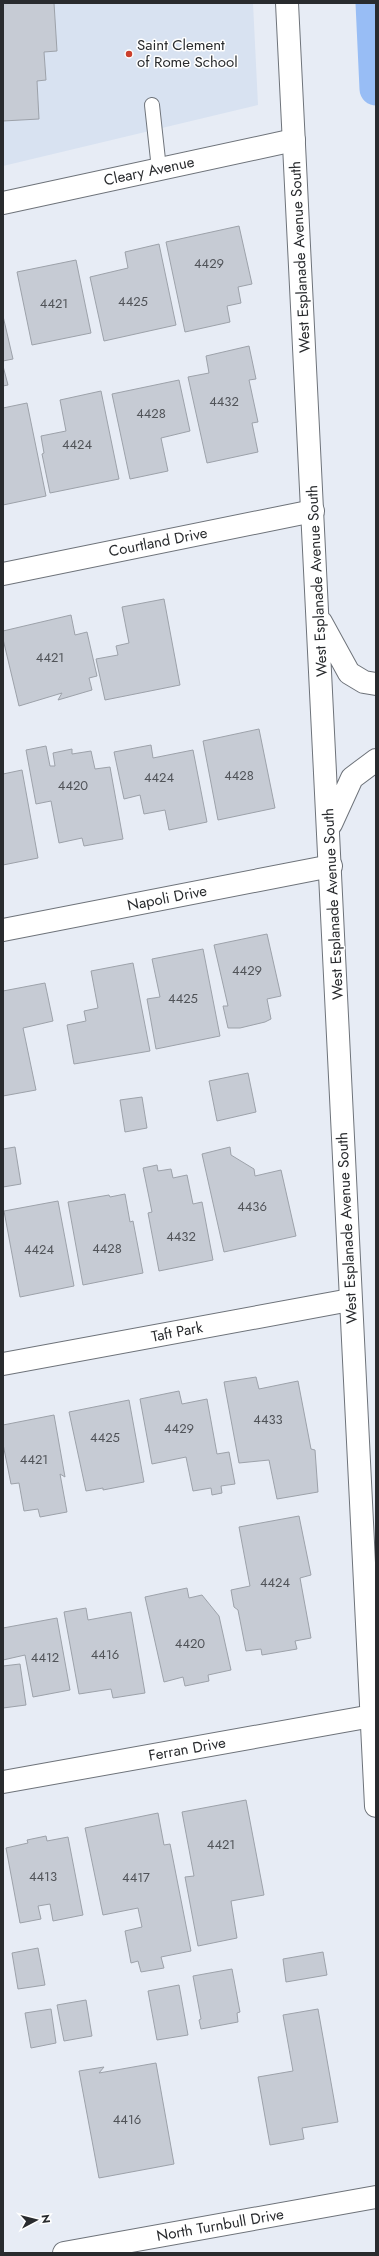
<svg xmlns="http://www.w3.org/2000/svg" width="379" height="2256" viewBox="0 0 379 2256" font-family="Jost,sans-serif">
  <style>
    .built { fill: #d8e2f1 }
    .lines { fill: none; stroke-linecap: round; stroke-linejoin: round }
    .canal { stroke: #98bdf5; stroke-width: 33 }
    .building { fill: #c6cbd4; stroke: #9da2aa }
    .service-casing { stroke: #6e737a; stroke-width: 16 }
    .minor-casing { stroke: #6e737a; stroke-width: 24 }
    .tertiary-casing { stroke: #6e737a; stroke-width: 24 }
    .secondary-casing { stroke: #6e737a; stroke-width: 24 }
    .service { stroke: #fff; stroke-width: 14 }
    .minor { stroke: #fff; stroke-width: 22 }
    .tertiary { stroke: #fff; stroke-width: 22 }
    .secondary { stroke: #fff; stroke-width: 22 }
    .poi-dot { fill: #cb3f2c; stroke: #fff; stroke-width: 1.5 }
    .labels { text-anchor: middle; stroke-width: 3; stroke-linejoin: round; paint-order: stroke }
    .number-label { font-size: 13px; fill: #505358 }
    .poi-label { font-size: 15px; fill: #292b2e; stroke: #fff; text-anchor: start }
    .street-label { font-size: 15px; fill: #292b2e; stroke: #fff }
  </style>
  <rect width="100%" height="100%" fill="#e7ecf5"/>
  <path class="built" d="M3,3h250l5,102 -255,61z"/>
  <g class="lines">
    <path class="canal" d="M372,3l4,86"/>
  </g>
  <path class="building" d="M3,3h51l3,48 -13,1 2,28 -9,1 2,38 -36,2z
    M239,226l13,58 -14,3 3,16 -14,3 3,16 -45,10 -19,-90z
    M159,244l17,81 -72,16 -14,-64 38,-9 -3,-16z
    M76,260l15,73 -59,12 -15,-73z
    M3,316l10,43 -10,2z
    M249,346l7,33 -7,1 9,42 -6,1 6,29 -51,11 -19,-86 21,-4 -3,-17z
    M3,366l5,19 -5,1z
    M179,380l11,51 -29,7 7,33 -38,8 -18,-85z
    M101,391l18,88 -69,14 -8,-39 2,-1 -3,-17 25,-5 -6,-31z
    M27,403l19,93 -43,9v-97z
    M164,599l16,86 -75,15 -9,-41 22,-4 -2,-9 13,-3 -7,-36z
    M71,615l4,20 12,-3 10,44 -8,2 3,12 -34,10 4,-7 -43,13 -16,-67v-8z
    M259,729l16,79 -57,12 -15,-79z
    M151,745l2,13 40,-8 14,72 -38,8 -4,-20 -21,4 -4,-19 -16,4 -10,-47z
    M46,746l4,20h5l-2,-13 19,-4v5l19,-3 4,18 15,-2 13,72 -39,7 -2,-8 -23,5 -8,-42 -15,3 -10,-54z
    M22,770l16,88 -35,7v-91z
    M267,934l14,62 -14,3 4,20 -6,3 -25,6h-12l-5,-22h5l-14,-61z
    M203,949l17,87 -64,13 -9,-50 13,-2 -8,-38z
    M133,963l17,88 -76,13 -7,-39 19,-4 -2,-10 14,-3 -7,-37z
    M45,983l8,38 -30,7 13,62 -33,6v-105z
    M248,1073l8,39 -39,9 -8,-40z
    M142,1097l5,31 -22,4 -5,-32z
    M15,1147l6,37 -18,3v-38z
    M230,1147l1,8 23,14 1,7 26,-6 15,66 -72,16 -22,-98z
    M157,1165l1,6 13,-2 2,9 14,-3 6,29 9,-2 11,58 -54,11 -11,-58 4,-1 -9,-44z
    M125,1194l5,28 3,-1 10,52 -60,12 -15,-83 41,-7 1,2z
    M58,1201l16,85 -54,11 -16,-86z
    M256,1377l3,12 39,-8 13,68 4,1 3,42 -41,7 -8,-39 -30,3 -15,-81z
    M179,1391l3,13 25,-5 10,55 12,-2 6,32 -14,2 1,7 -10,2 -1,-7 -18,3 -7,-34 -34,7 -12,-65z
    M129,1400l15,82 -41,8v-2l-17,3 -17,-79z
    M54,1415l11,62 -5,-3 7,38 -27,5 -2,-8 -14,2 -5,-28 -8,1 -8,-40v-19z
    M299,1516l12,59 -11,3 11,60 -16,3 2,8 -35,6 -1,-6 -15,2 -8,-41 -4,-3 -3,-17 19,-4 -11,-59z
    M187,1588l2,10 13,-3 17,21 12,54 -23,5 1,6 -24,5 -2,-9 -19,5 -19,-85z
    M86,1608l2,12 43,-8 14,81 -32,5 -2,-9 -32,5 -15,-82z
    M57,1618l13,72 -37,7 -8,-42 -22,5v-32z
    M20,1664l6,41 -23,3v-42z
    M246,1800l18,95 -33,6 6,37 -39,8 -13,-69 9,-1 -12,-64z
    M158,1813l6,32 6,-1 21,107 -30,6 3,11 -23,4 -3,-11 -7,2 -6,-32 17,-4 -4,-19 -35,7 -18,-87z
    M46,1836l1,5 21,-4 15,78 -30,6 -3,-17 -12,2 3,13 -21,4 -14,-75 22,-5 -1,-3z
    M38,1948l7,37 -27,4 -6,-36z
    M323,1952l4,23 -41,7 -3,-23z
    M232,1969l8,43 -3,1 1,9 -37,7 -2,-9 2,-1 -8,-43z
    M179,1985l9,50 -31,5 -9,-49z
    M86,2000l6,36 -28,5 -7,-36z
    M51,2009l5,34 -25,5 -6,-35z
    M318,2009l20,113 -36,6 2,11 -34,6 -12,-68 35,-6 -10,-56z
    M156,2063l18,101 -75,14 -20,-107 25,-4 -5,6z"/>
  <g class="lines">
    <defs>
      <path id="service" d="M152,105l7,64"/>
      <path id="minor" d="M3,574l310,-63
        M3,930l328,-64
        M3,1364l347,-64
        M3,1782l369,-66
        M64,2253l312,-56"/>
      <path id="tertiary" d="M3,203l291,-63"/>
      <path id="secondary" d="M287,3l89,1803
        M321,622l28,51 15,9 12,2
        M331,824l21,-46 24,-18"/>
    </defs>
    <use href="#service" class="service-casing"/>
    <use href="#minor" class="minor-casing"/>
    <use href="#tertiary" class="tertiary-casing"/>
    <use href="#secondary" class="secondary-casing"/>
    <use href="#service" class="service"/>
    <use href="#minor" class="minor"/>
    <use href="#tertiary" class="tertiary"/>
    <use href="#secondary" class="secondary"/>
  </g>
  <circle class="poi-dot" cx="129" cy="54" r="4"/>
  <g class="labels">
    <g class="number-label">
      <text x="209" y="268">4429</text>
      <text x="133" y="306">4425</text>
      <text x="54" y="308">4421</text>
      <text x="224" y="406">4432</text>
      <text x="151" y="418">4428</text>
      <text x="77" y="449">4424</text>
      <text x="50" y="662">4421</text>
      <text x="239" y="780">4428</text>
      <text x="159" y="782">4424</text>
      <text x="73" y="790">4420</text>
      <text x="247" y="975">4429</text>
      <text x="183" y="1003">4425</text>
      <text x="252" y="1211">4436</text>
      <text x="181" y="1241">4432</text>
      <text x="107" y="1253">4428</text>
      <text x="39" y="1254">4424</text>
      <text x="268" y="1424">4433</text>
      <text x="179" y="1433">4429</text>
      <text x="105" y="1442">4425</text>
      <text x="34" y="1464">4421</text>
      <text x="275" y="1587">4424</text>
      <text x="190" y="1648">4420</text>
      <text x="105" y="1659">4416</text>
      <text x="45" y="1662">4412</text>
      <text x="221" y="1849">4421</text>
      <text x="43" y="1881">4413</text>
      <text x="136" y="1882">4417</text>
      <text x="127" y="2124">4416</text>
    </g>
    <g class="poi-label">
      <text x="137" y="50">Saint Clement<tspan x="137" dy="17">of Rome School</tspan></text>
    </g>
    <g class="street-label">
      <text transform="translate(149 171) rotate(-12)" y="5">Cleary Avenue</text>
      <text transform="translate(300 257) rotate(-93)" y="5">West Esplanade Avenue South</text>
      <text transform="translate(158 542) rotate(-11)" y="5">Courtland Drive</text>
      <text transform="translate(317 581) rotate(-93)" y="5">West Esplanade Avenue South</text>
      <text transform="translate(167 898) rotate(-11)" y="5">Napoli Drive</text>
      <text transform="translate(333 904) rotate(-93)" y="5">West Esplanade Avenue South</text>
      <text transform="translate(347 1228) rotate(-93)" y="5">West Esplanade Avenue South</text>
      <text transform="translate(177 1332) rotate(-11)" y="5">Taft Park</text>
      <text transform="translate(187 1749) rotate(-10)" y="5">Ferran Drive</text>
      <text transform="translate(220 2225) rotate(-10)" y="5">North Turnbull Drive</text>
    </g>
  </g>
  <rect width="379" height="2256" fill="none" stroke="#292b2e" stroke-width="8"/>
  <g transform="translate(36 2220) rotate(83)" stroke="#ffffff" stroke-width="3" paint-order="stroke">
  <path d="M0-3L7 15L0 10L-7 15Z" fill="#292b2e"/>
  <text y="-6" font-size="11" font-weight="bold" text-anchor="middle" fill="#292b2e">N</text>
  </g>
</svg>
